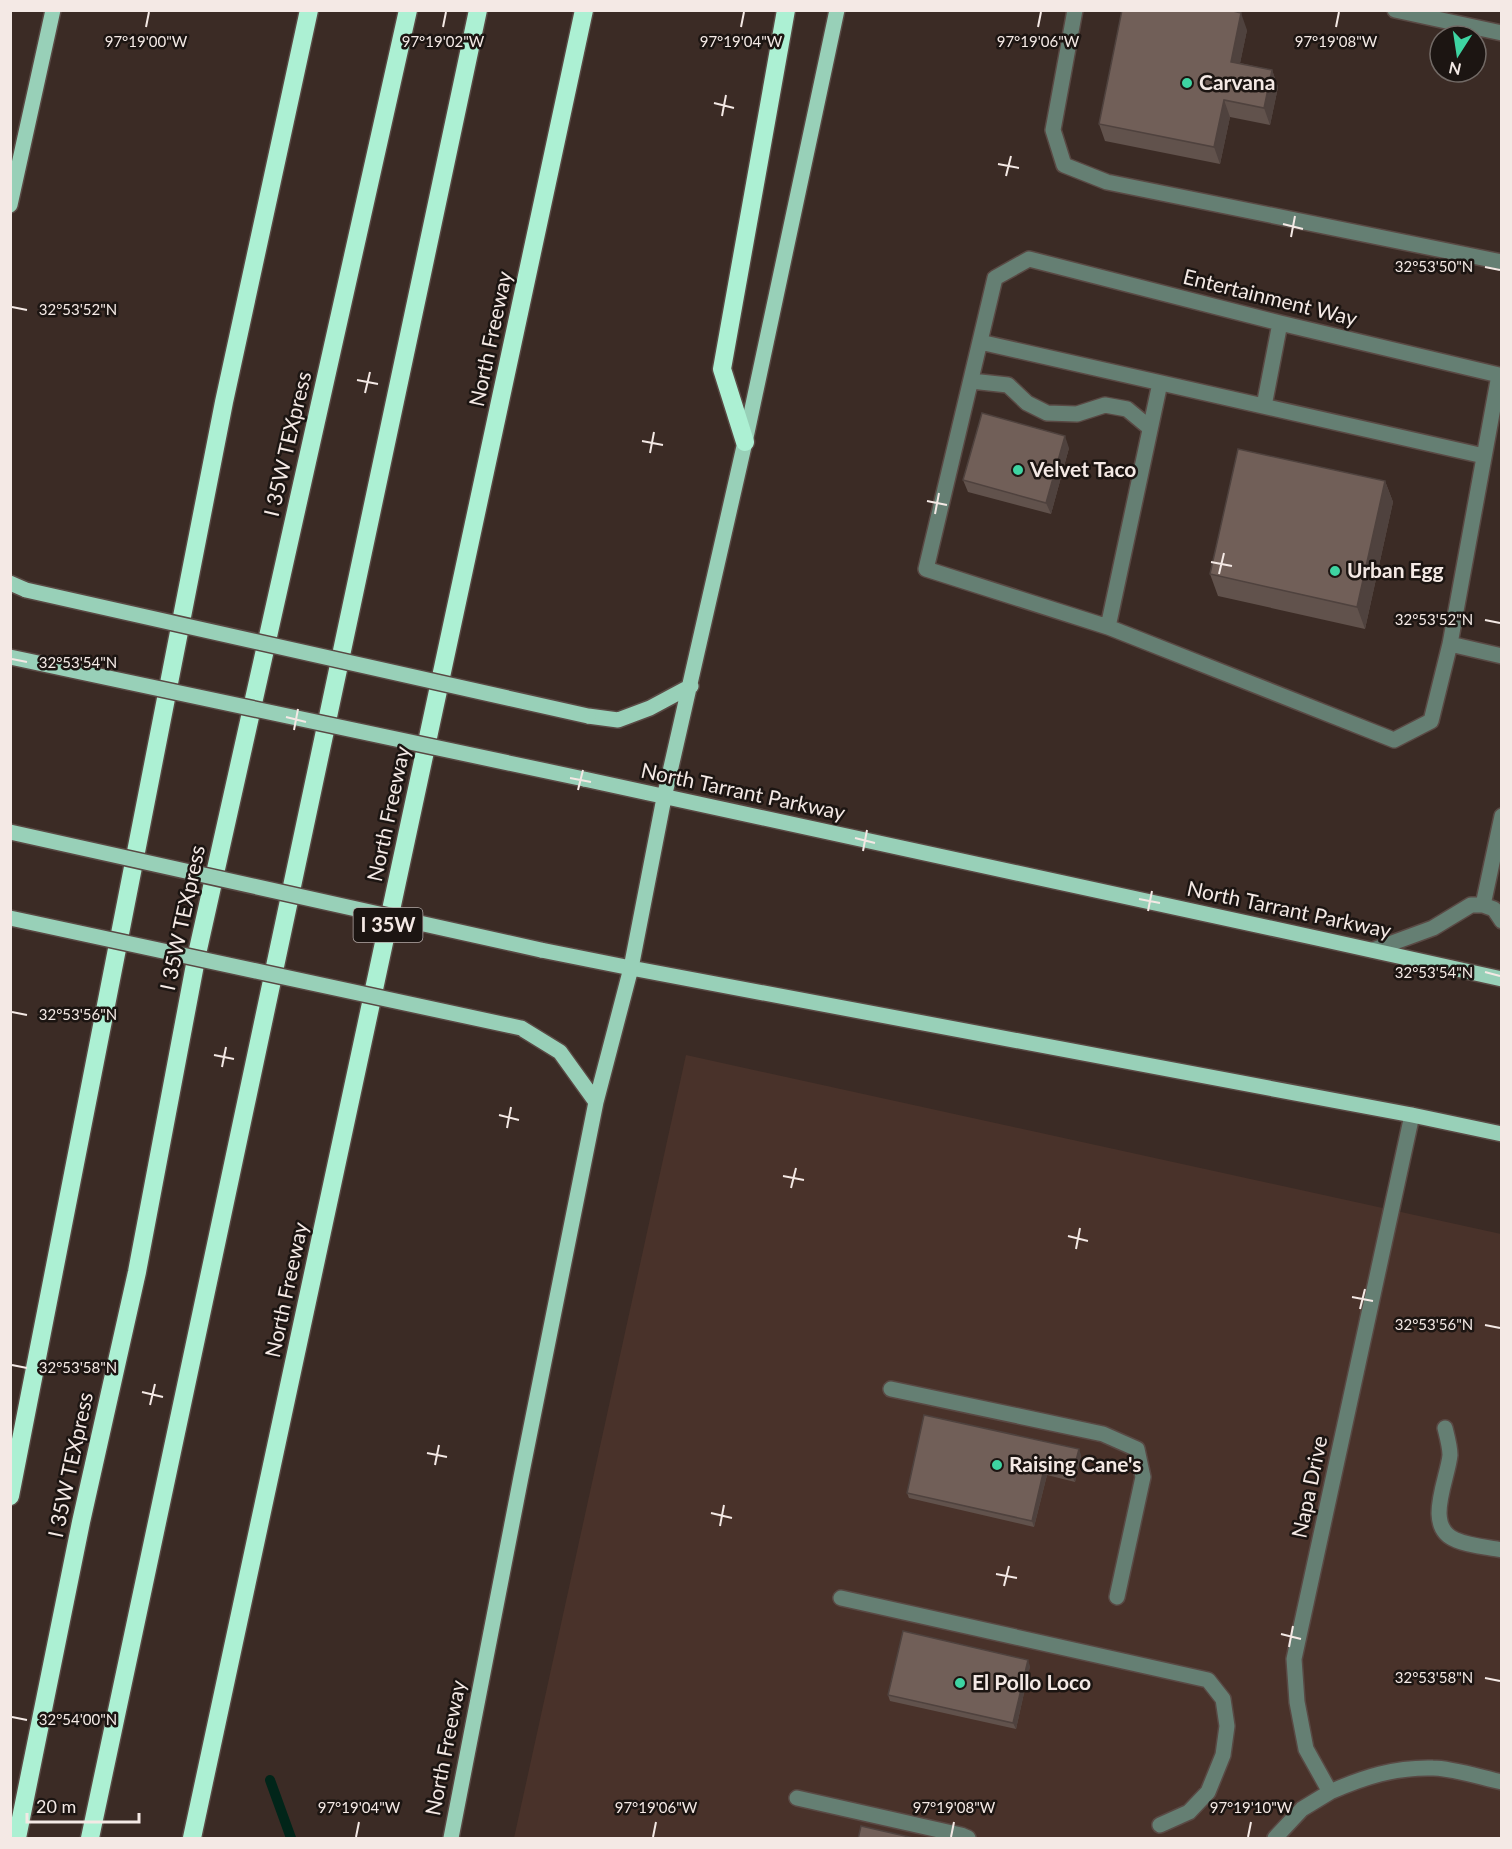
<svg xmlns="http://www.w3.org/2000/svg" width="1512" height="1849" viewBox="0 0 1512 1849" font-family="Lato,sans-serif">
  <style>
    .built { fill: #49322a }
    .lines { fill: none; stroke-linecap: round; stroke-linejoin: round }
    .stream { stroke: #012519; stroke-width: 10 }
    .minor-casing { stroke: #594944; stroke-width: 18 }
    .major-casing { stroke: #594944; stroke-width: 18 }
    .highway-casing { stroke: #594944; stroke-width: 21 }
    .minor { stroke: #657f73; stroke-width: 15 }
    .major { stroke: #98d0b8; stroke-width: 15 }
    .highway { stroke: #acf0d3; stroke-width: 18 }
    .major-bridge-casing { stroke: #594944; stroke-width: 18; stroke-linecap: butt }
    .major-bridge { stroke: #98d0b8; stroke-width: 15 }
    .wall { fill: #61524c }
    .shaded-wall { fill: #4f423e }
    .building { fill: #715f58; stroke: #4f423e; stroke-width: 1.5 }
    .ticks { fill: none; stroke: #f4e9e5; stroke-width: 2 }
    .poi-dot { fill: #3ed4a2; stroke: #1c1512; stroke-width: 2 }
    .labels { text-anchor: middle; stroke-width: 5; stroke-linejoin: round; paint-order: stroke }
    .shield { fill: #1c1512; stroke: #b3a9a6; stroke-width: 1.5 }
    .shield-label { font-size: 20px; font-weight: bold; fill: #f4e9e5 }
    .poi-label { font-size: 21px; font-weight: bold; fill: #f4e9e5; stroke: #1c1512; text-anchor: start }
    .street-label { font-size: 21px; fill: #f4e9e5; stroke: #1c1512 }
    .ticks-label { font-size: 15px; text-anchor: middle; fill: #f4e9e5; stroke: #1c1512; stroke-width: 5; stroke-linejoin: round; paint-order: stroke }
  </style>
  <rect width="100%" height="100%" fill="#3b2b25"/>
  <path class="built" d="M686,1055l815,179v604h-987z"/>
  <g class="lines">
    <path class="stream" d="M270,1780l21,58"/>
    <defs>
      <path id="minor" d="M1075,10l-22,120 11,35 43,17 395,80
        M1395,10l107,23
        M980,342l504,114
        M1499,375l-49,269 -19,77 -37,19 -286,-113 -182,-58 69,-291 34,-19 251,64 219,52h3
        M971,381l37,4 19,18 20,10 30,1 28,-9 22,4 23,19
        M1264,406l16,-83
        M1108,627l52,-244
        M1450,644l52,12
        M1483,905l19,-89
        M1373,950l60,-22 38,-23h12l11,4 8,12
        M891,1389l212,45 34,15 6,28 -26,120
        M1445,1428c2,8 5,19 5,27 -2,24 -27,72 6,85 14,6 31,7 46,10
        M841,1598l367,82 15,19 4,27 -4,29 -15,37 -19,20 -29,13
        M1330,1792c34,-15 65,-25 103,-24 19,0 50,10 69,14
        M797,1798l164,37 7,3
        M1275,1838l27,-29 28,-17 -24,-43 -9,-47 -3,-43 118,-544"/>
      <path id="major" d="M10,205l43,-195
        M10,583l16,7
        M588,716l30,4 32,-12 41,-22
        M584,779l737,160 181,40
        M541,950l90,18 781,147 90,19
        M521,1028l39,24 36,50
        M451,1838l70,-361 75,-375 35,-134 33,-170 81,-356 92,-432"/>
      <path id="highway" d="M745,442l-23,-73 64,-359
        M10,1496l214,-1094 85,-392
        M17,1838l64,-316 56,-250 60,-318 211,-944
        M90,1838l388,-1828
        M192,1838l392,-1828"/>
    </defs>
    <use href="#minor" class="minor-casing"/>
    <use href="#major" class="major-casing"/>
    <use href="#highway" class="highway-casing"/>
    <use href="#minor" class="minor"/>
    <use href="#major" class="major"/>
    <use href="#highway" class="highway"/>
    <defs>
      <path id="major-bridge" d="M26,590l562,126
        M10,657l574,122
        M10,832l531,118
        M10,918l511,110"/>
    </defs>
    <use href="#major-bridge" class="major-bridge-casing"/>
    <use href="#major-bridge" class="major-bridge"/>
  </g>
  <path class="wall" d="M1247,30l-7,33 32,7 6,17 -8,38 -40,-8 -10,47 -115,-23 -6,-17z
    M1069,448l-18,66 -83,-22 -5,-12z
    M1385,481l8,21 -28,127 -147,-33 -8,-22z
    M1081,1455l-6,27 -28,-7 -13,52 -125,-29 -2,-5z
    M1030,1666l-14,63 -126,-28 -2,-6z"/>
  <path class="shaded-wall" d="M1241,13l6,17 -10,48 -6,-16z
    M1272,70l6,17 -8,38 -6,-17z
    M1224,100l6,17 -10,47 -6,-17z
    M1065,436l4,12 -18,66 -5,-11z
    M1385,481l8,21 -28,127 -8,-22z
    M1079,1449l2,6 -6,27 -3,-6z
    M1044,1469l3,6 -13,52 -2,-6z
    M1028,1660l2,6 -14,63 -3,-6z"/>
  <path class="building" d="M1122,10h107l12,3 -10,49 41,8 -8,38 -40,-8 -10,47 -115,-23z
    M982,413l83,23 -19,67 -83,-23z
    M1238,449l147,32 -28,126 -147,-33z
    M924,1415l155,34 -7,27 -28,-7 -12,52 -125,-28z
    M903,1631l125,29 -15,63 -125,-28z
    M861,1826l57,13h-60z"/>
  <path class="ticks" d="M146,27l3,-15M443,27l3,-15M741,27l3,-15M1038,27l3,-15M1336,27l3,-15M714,103l20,5M722,116l4,-21M998,164l21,4M1006,176l5,-20M1283,224l20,5M1291,237l4,-21M1485,267l15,3M12,307l15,3M357,380l21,4M365,393l5,-21M642,441l21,4M650,453l4,-21M927,501l20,4M935,514l4,-21M1211,562l21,4M1219,574l5,-21M1485,620l15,3M12,659l15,3M286,717l20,5M294,730l4,-21M570,778l21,4M578,790l5,-20M855,838l20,5M863,851l4,-21M1139,899l21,4M1148,911l4,-20M1485,972l15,4M12,1012l15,3M214,1055l20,4M222,1067l4,-20M499,1115l20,5M507,1128l4,-21M783,1176l21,4M791,1188l5,-20M1068,1236l20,5M1076,1249l4,-21M1352,1297l21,4M1360,1309l5,-20M1485,1325l15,3M12,1365l15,3M142,1392l21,5M150,1405l5,-21M427,1453l20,4M435,1465l4,-20M711,1513l21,5M720,1526l4,-21M996,1574l21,4M1004,1586l5,-20M1281,1634l20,5M1289,1647l4,-21M1485,1678l15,3M12,1717l15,3M356,1837l3,-15M653,1837l3,-15M951,1837l3,-15M1248,1837l3,-15"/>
  <g class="poi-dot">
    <circle cx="1187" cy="83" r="6"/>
    <circle cx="1018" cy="470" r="6"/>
    <circle cx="1335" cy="571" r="6"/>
    <circle cx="997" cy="1465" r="6"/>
    <circle cx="960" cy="1683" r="6"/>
  </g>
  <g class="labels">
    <rect class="shield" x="353.5" y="908" width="69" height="34" rx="4.5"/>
    <g class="shield-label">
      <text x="388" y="932">I 35W</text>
    </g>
    <g class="poi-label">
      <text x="1199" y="90">Carvana</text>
      <text x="1030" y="477">Velvet Taco</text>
      <text x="1347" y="578">Urban Egg</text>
      <text x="1009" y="1472">Raising Cane's</text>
      <text x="972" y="1690">El Pollo Loco</text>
    </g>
    <g class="street-label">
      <text transform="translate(1270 298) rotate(14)" y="7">Entertainment Way</text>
      <text transform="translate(491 339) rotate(-78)" y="7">North Freeway</text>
      <text transform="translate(288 444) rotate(-77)" y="7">I 35W TEXpress</text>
      <text transform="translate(743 792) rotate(12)" y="7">North Tarrant Parkway</text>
      <text transform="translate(389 814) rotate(-78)" y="7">North Freeway</text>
      <text transform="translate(1289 910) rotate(12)" y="7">North Tarrant Parkway</text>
      <text transform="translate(183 918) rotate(-78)" y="7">I 35W TEXpress</text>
      <text transform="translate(287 1290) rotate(-78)" y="7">North Freeway</text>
      <text transform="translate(71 1465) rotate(-78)" y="7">I 35W TEXpress</text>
      <text transform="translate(1310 1487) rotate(-78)" y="7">Napa Drive</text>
      <text transform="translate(446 1748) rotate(-79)" y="7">North Freeway</text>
    </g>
  </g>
  <g class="ticks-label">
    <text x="146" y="47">97°19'00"W</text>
    <text x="443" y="47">97°19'02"W</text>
    <text x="741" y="47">97°19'04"W</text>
    <text x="1038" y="47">97°19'06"W</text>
    <text x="1336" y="47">97°19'08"W</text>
    <text x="1434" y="272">32°53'50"N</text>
    <text x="78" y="315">32°53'52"N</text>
    <text x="1434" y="625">32°53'52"N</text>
    <text x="78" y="668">32°53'54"N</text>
    <text x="1434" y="978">32°53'54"N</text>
    <text x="78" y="1020">32°53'56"N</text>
    <text x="1434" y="1330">32°53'56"N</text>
    <text x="78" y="1373">32°53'58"N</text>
    <text x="1434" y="1683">32°53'58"N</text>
    <text x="78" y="1725">32°54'00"N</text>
    <text x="359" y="1813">97°19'04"W</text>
    <text x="656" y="1813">97°19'06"W</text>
    <text x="954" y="1813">97°19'08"W</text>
    <text x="1251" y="1813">97°19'10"W</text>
  </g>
  <rect width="1512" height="1849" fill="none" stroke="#f4e9e5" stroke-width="24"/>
  <g transform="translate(1458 54) rotate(192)"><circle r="28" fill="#1c1512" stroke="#726a66" stroke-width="1.5"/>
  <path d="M0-4.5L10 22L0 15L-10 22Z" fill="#3ed4a2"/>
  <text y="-9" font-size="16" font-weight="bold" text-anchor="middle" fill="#f4e9e5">N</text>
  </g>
  <path d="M27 1813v9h112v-9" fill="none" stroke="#f4e9e5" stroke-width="3"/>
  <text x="36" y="1813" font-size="18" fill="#f4e9e5" stroke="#1c1512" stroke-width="4.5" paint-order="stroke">20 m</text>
</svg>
